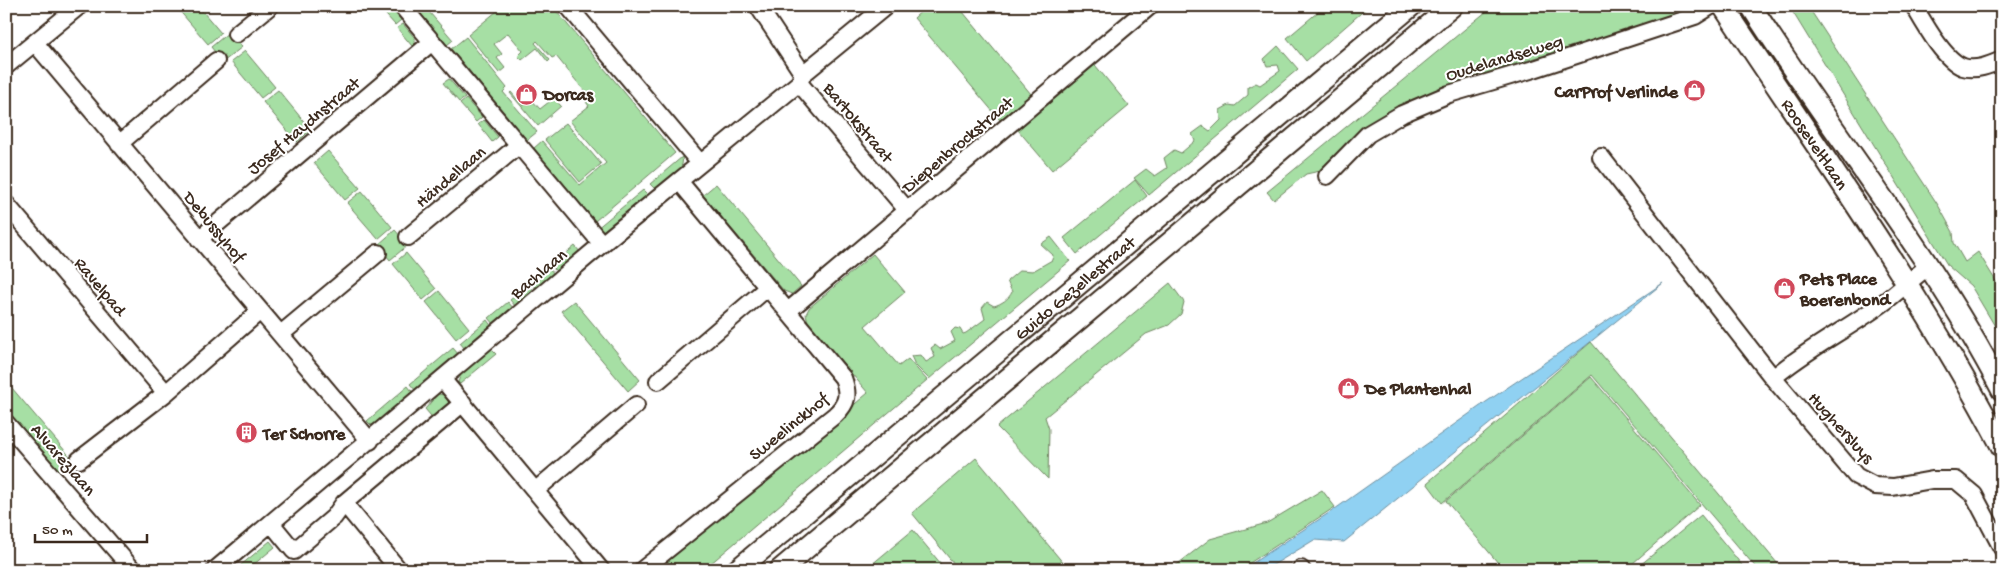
<svg xmlns="http://www.w3.org/2000/svg" width="2008" height="576" viewBox="0 0 2008 576" font-family="'Gochi Hand',sans-serif">
  <style>
    .green { fill: #a6dfa4; stroke: #708461 }
    .water { fill: #90d1f2; stroke: #6e8e9d }
    .lines { fill: none; stroke-linecap: round; stroke-linejoin: round }
    .minor-casing { stroke: #3b2a1e; stroke-width: 20 }
    .major-casing { stroke: #3b2a1e; stroke-width: 24 }
    .minor { stroke: #fff; stroke-width: 16 }
    .major { stroke: #fff; stroke-width: 20 }
    .labels { text-anchor: middle; stroke-width: 4; stroke-linejoin: round; paint-order: stroke }
    .street-label { font-size: 18px; fill: #3b2a1e; stroke: #fff }
    .poi-label { font-size: 18px; font-weight: bold; fill: #3b2a1e; stroke: #fff; text-anchor: start }
  </style>
  <rect width="100%" height="100%" fill="#fff"/>
  <filter id="ink" filterUnits="userSpaceOnUse"><feTurbulence type="fractalNoise" baseFrequency=".02" numOctaves="2"/><feDisplacementMap in="SourceGraphic" scale="10" xChannelSelector="R" yChannelSelector="G"/><feConvolveMatrix kernelMatrix="1 2 1 2 8 2 1 2 1" color-interpolation-filters="sRGB"/></filter>
  <g filter="url(#ink)">
    <path class="green" d="M179,6h19l23,27 -13,11 -31,-36z
      M389,6l12,14 -6,5 -16,-18z
      M414,6h10l29,34 -6,5z
      M503,6h49l123,147 -80,68 -61,-73 8,-7 38,44 26,-22 -36,-42 19,-15 -3,-4 5,-3 -35,-43 -4,2 -15,-17 -2,2 15,17 -2,2 -11,-14 -15,12 -4,-4 5,-5 -15,-18 -14,11 8,10 -5,4 8,10 -6,5 -31,-38z
      M927,6h31l73,88 -31,26 -86,-102z
      M1325,6h44l-63,55 -19,-23z
      M1493,6h188v7l-224,69 -52,22 -43,24 -42,43 -14,3 -32,26 -7,-8z
      M1789,6h27l-7,2 129,197 15,27 1,11 11,19 13,-10 24,39v47l-31,-52 -23,-20z
      M403,24l12,14v5l-3,3 -15,-18z
      M229,32l13,15 -19,15 -12,-15z
      M466,37l41,51 -4,4 34,40 -10,8 -76,-91z
      M1278,46l20,23 -149,126 -15,-17 12,-9 9,7 12,-8 -3,-10 10,-8 7,3 14,-12 -3,-7 11,-8 7,5 11,-11 -1,-10 9,-5 6,1 13,-11v-8l8,-4 4,2 20,-14 -2,-6 -11,1 -3,-7z
      M245,51l30,36 -14,11 -30,-36z
      M1095,65l34,41 -77,64 -34,-40z
      M449,79l16,19 -6,4 -16,-19z
      M278,90l33,40 -14,12 -34,-40z
      M511,92l12,14 8,-7 9,10 14,-11 7,8 -23,20 -28,-33z
      M466,99l16,18 -6,5 -16,-18z
      M484,120l14,17 -6,5 -14,-18z
      M566,123l35,41 -21,18 -35,-42z
      M328,151l32,37 -15,12 -31,-37z
      M682,157c4,14 -16,25 -26,33l-6,-6z
      M1135,180l12,16 -70,58 -13,-16z
      M716,184l85,102 -9,8 -8,-3 -81,-96z
      M643,190l6,6 -44,36 -9,-3z
      M362,191l30,36 -14,12 -31,-36z
      M395,230l13,15 -18,15 -12,-15z
      M1051,237l19,24 -141,118 -14,-14 -4,-9 10,-1 5,7 9,-5 -4,-9 4,-3 5,4 15,-8 -4,-9 4,-4 5,1 3,5 3,-1 19,-14 -3,-11 5,-6 7,4c7,-2 15,-7 18,-14l-5,-11 13,-11 13,1 19,-11 1,-5 -12,-11z
      M575,246l6,7 -23,20 -7,-7z
      M406,253l30,36 -13,11 -30,-36z
      M873,254l32,38 -40,34 34,40 9,-7 19,21 -224,190h-46l211,-177 -60,-71 -2,-8 3,-6z
      M549,268l6,7 -18,15 -6,-7z
      M1170,283l14,19 -3,12 -12,11 -23,9 -101,83 4,12 -1,50 -51,-52z
      M528,285l6,7 -18,15 -6,-7z
      M439,291l30,37 -13,11 -30,-37z
      M574,301l66,79 -12,11 -67,-80z
      M508,302l6,7 -19,16 -6,-7z
      M487,320l5,7 -27,22 -5,-6z
      M1591,342l192,228h-25l-166,-195 -150,128 -15,-20z
      M453,348l6,7 -43,36 -6,-7z
      M491,349l5,5 -36,30 -2,-2 3,-8z
      M1591,377l109,128 -75,65h-121l-58,-69z
      M6,381l66,78 -13,12 -53,-61z
      M408,386l6,8 -37,30 -6,1 -4,-4z
      M438,394l8,1 3,9 -13,12h-5l-6,-7z
      M976,458l93,112h-110l-47,-57z
      M1322,490l13,17 -96,63h-69l40,-31 57,-16z
      M1701,515l45,55h-112z
      M913,530l33,40h-81z
      M270,541l5,6 -28,23h-12z"/>
    <path class="water" d="M1663,283l-319,259 -30,-2 -49,30h-23l93,-61 151,-107z"/>
    <g class="lines">
      <defs>
        <path id="minor" d="M402,6l200,238
          M568,6l132,157
          M758,6l45,68
          M1914,6c10,17 30,54 49,61 13,4 27,-2 39,-7
          M236,34l34,-28
          M35,43l335,398
          M6,66l73,-60
          M799,83l109,128
          M119,144l97,-83
          M1601,157l172,221 83,98 19,10 18,1 39,-7h24l18,15 28,53
          M1327,176l41,-42 34,-20 47,-20 85,-25 161,-53 16,-10
          M6,204l160,189
          M408,237l111,-92
          M199,239l233,-197
          M788,311l362,-305
          M281,334l97,-81
          M1773,378c35,-30 77,-50 114,-78 14,-11 27,-23 42,-34
          M443,380l158,190
          M658,381l109,-93
          M6,423l127,147
          M79,460l87,-67 94,-82
          M536,490l100,-85
          M344,503l119,-100
          M271,523l23,28 40,-34 10,-14 55,67
          M1301,569l1,1
          M215,570l387,-326 197,-161 4,-9 83,-68
          M642,570l193,-155c13,-12 14,-21 8,-37l-164,-197"/>
        <g id="major">
          <path id="s1" d="M1723,6c96,145 198,287 279,441"/>
          <path d="M1751,6c82,129 180,248 251,384"/>
          <path id="s2" d="M737,570l674,-564"/>
          <path d="M780,570l672,-564"/>
        </g>
      </defs>
      <use href="#minor" class="minor-casing"/>
      <use href="#major" class="major-casing"/>
      <use href="#minor" class="minor"/>
      <use href="#major" class="major"/>
    </g>
  </g>
  <defs>
    <symbol id="shop-disc" viewBox="-11 -11 22 22"><circle r="9.5" fill="#d1495b" stroke="#fff"/><path d="M-5-2.5h2.3a2.7 3.5 0 0 1 5.4 0H5L5.5 6h-11ZM-1.5-2.5h3a1.5 2.3 0 0 0-3 0Z" fill="#fff"/></symbol>
    <symbol id="building-disc" viewBox="-11 -11 22 22"><circle r="9.5" fill="#d1495b" stroke="#fff"/><path d="M-4-6H4V6H1V3H-1V6H-4ZM-2.5-4.3h1.7v1.8h-1.7ZM.8-4.3h1.7v1.8H.8ZM-2.5-1h1.7V.8h-1.7ZM.8-1h1.7V.8H.8Z" fill="#fff"/></symbol>
  </defs>
  <g fill-rule="evenodd">
    <use href="#shop-disc" x="1682" y="78" width="25" height="25"/>
    <use href="#shop-disc" x="514" y="82" width="25" height="25"/>
    <use href="#shop-disc" x="1772" y="276" width="25" height="25"/>
    <use href="#shop-disc" x="1336" y="376" width="25" height="25"/>
    <use href="#building-disc" x="234" y="420" width="25" height="25"/>
  </g>
  <g class="labels">
    <g class="street-label">
      <text transform="translate(1504 57) rotate(-17)" y="6">Oudelandseweg</text>
      <text transform="translate(859 122) rotate(50)" y="6">Bartokstraat</text>
      <text transform="translate(303 125) rotate(-40)" y="6">Josef Haydnstraat</text>
      <text transform="translate(957 144) rotate(-40)" y="6">Diepenbrockstraat</text>
      <text dy="6" stroke="none"><textPath href="#s1" startOffset="166">Rooseveltlaan</textPath></text>
      <text transform="translate(450 176) rotate(-40)" y="6">Händellaan</text>
      <text transform="translate(215 226) rotate(50)" y="6">Debussyhof</text>
      <text transform="translate(538 273) rotate(-40)" y="6">Bachlaan</text>
      <text transform="translate(101 286) rotate(50)" y="6">Ravelpad</text>
      <text dy="6" stroke="none"><textPath href="#s2" startOffset="440">Guido Gezellestraat</textPath></text>
      <text transform="translate(788 426) rotate(-39)" y="6">Sweelinckhof</text>
      <text transform="translate(1842 427) rotate(48)" y="6">Hughersluys</text>
      <text transform="translate(64 459) rotate(49)" y="6">Alvarezlaan</text>
    </g>
    <g class="poi-label">
      <text x="1678" y="97" text-anchor="end">CarProf Verlinde</text>
      <text x="543" y="100">Dorcas</text>
      <text x="1800" y="284">Pets Place<tspan x="1800" dy="21">Boerenbond</tspan></text>
      <text x="1365" y="394">De Plantenhal</text>
      <text x="263" y="439">Ter Schorre</text>
    </g>
  </g>
  <rect width="2008" height="576" fill="none" stroke="#fff" stroke-width="25"/>
  <rect x="12" y="12" width="1983" height="551" fill="none" stroke="#3b2a1e" stroke-width="2" filter="url(#ink)"/>
  <path d="M35 534v8h112v-8" fill="none" stroke="#3b2a1e" stroke-width="2.5"/>
  <text x="42" y="534" font-size="15" fill="#3b2a1e" stroke="#ffffff" stroke-width="4" paint-order="stroke">50 m</text>
</svg>
